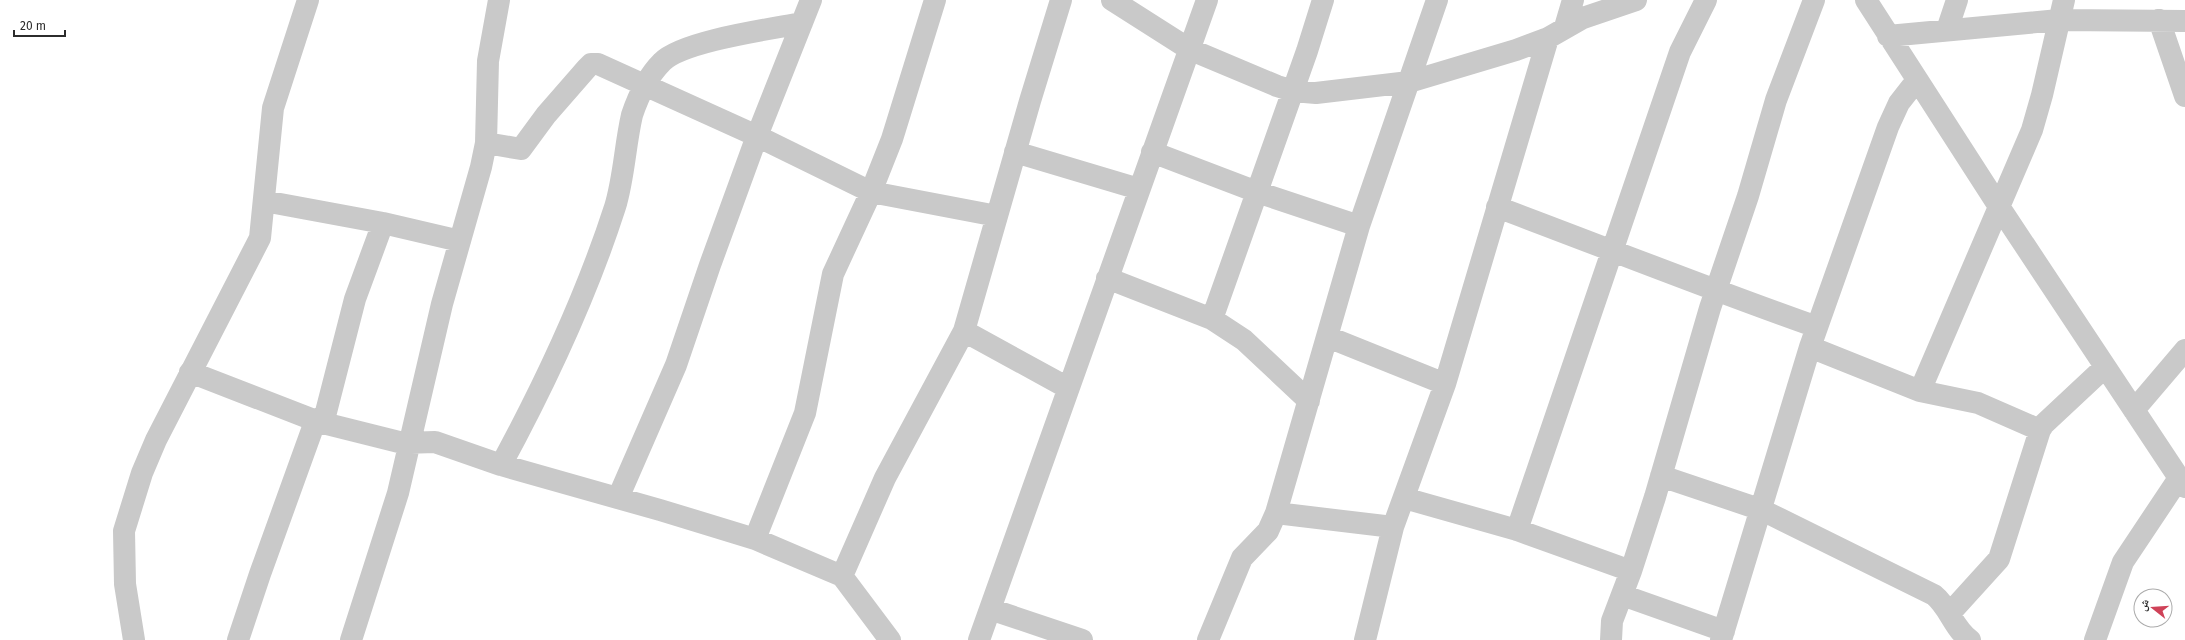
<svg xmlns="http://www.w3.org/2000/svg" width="2185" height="640" viewBox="0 0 2185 640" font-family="'Fira Sans','Noto Naskh Arabic',sans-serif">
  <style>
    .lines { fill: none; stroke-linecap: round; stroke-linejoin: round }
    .minor { stroke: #c9c9c9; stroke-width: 22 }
  </style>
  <rect width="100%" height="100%" fill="#fff"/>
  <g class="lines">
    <path class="minor" d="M1112,0l77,49 88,37 16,5 23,2 93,-11 107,-32 32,-12 35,-20 53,-18
      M1866,0l132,205 187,282
      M2159,20l26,76
      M1565,27l8,-27
      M1947,30l10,-30
      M1888,36l171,-16 126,1
      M486,143l35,6 25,-34 41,-47 4,-4h7l159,72 114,56 126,24
      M1015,152l124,37
      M1152,152l105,40 102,34
      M264,201l119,22 77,18
      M1497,207c107,40 212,82 320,120
      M1107,278l105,41 32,21 65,61
      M1212,319l95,-268 16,-51
      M964,331l104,57
      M1328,337l117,47
      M1810,347l110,44 58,12 62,27
      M190,372l129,50 84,21 32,-1 66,23 159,45 95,29 87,37 48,64
      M1920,391l112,-261 10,-35 22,-95
      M2134,410l51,-60
      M501,465c45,-83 85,-168 114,-258 9,-29 10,-62 17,-92 6,-18 16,-39 30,-53 20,-21 109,-33 140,-39
      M1661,476l101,34 172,85c15,12 20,34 36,45
      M618,498l58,-133 34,-100 47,-129 54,-136
      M1404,498l113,32 114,41
      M1276,513l117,14
      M1517,530l163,-478 26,-52
      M755,539l50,-126 28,-139 38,-82 21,-53 43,-139
      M842,576l43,-98 79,-147 66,-230 31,-101
      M1622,595l102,36
      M990,609l92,31
      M1950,613l49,-54 41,-129 4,-6 61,-57
      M134,640l-9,-56 -1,-53 18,-58 14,-33 104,-202 13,-130 35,-108
      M238,640l22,-66 52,-144 14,-18 29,-113 28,-76
      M351,640l47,-147 44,-189 39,-137 5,-24 2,-82 11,-61
      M979,640l228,-640
      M1208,640l34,-82 26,-27 8,-18 83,-287 78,-226
      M1365,640l28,-113 52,-143 103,-346
      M1611,640l1,-19 19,-50 24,-74 55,-189 38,-112 28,-96 38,-100
      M1721,640l89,-293 78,-220 11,-24 18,-23
      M2095,640l28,-78 56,-84"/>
  </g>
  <g transform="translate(2153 608) rotate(287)"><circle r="19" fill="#ffffff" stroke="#ababab"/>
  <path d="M0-3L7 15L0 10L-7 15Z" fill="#cf4258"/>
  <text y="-6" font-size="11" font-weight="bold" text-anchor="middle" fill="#2c2c2c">ش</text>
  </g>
  <path d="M14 30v6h51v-6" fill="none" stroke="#2c2c2c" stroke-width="2"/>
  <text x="20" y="30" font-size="12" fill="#2c2c2c" stroke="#ffffff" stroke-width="3" paint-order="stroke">20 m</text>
</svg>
